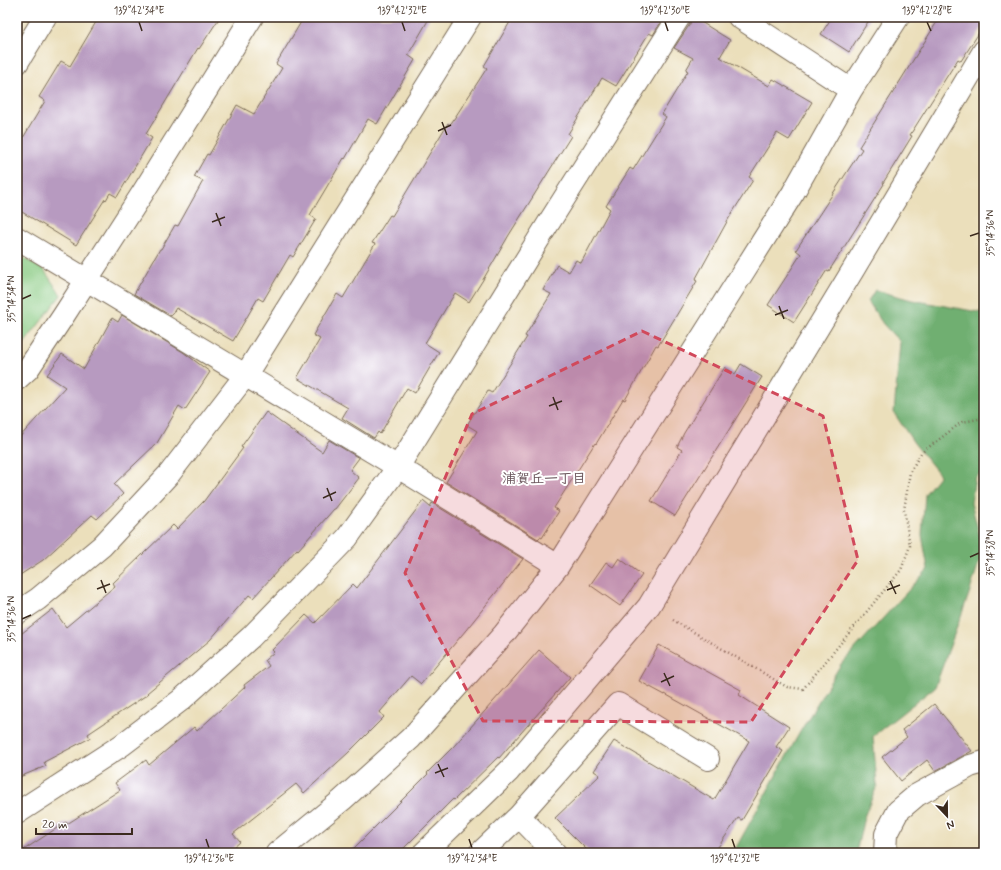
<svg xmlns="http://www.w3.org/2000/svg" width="1001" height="870" viewBox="0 0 1001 870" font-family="Mynerve,'Klee One',sans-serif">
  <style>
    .green { fill: #8acb83; stroke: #627a50 }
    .forest { fill: #6faf71; stroke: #556c48 }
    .building { fill: #b79ac0 }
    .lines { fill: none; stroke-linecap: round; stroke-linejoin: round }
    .minor-casing { stroke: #796955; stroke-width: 24 }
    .path { stroke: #796955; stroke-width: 2.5; stroke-dasharray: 1 3; stroke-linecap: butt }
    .minor { stroke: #fff; stroke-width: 22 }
    .marked { fill: #d1495b; fill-opacity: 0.2; stroke: #d1495b; stroke-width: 3; stroke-dasharray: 8 5; stroke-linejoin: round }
    .ticks { fill: none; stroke: #3b2a1e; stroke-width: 1.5 }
    .labels { text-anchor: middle; stroke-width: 4; stroke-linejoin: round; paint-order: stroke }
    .neighbourhood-label { font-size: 14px; font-weight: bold; fill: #665157; stroke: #fff }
    .neatline { fill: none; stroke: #3b2a1e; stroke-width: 1.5 }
    .ticks-label { font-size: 10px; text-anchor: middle; fill: #3b2a1e }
  </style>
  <rect width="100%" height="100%" fill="#fff"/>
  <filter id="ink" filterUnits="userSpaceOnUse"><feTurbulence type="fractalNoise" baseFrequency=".025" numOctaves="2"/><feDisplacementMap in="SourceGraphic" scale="8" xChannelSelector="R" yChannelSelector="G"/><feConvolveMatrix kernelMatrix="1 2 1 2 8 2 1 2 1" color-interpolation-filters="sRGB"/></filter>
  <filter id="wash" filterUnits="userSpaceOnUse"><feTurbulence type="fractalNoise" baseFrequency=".012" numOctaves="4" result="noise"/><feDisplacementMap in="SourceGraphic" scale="16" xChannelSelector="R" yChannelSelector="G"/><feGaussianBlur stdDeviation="0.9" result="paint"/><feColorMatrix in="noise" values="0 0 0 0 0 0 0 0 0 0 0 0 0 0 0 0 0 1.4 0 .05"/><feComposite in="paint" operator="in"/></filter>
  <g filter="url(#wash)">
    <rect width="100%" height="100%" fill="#ebdfbb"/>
    <path class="green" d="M17,254l27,16 17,25 -44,58z"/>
    <path class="forest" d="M875,290l37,10 72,13v157l-9,8 -4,25 12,46 -14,45 -34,93 -62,49 4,50 -13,31 -8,36h-123l67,-121 41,-68 87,-95 -6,-34 3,-41 15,-19 -26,-32 -20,-30 6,-71 -17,-18 -15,-23z"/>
    <g id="blocks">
      <path class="building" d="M99,17h121l-21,32 -1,-1 -52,86 6,4 -35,59 -7,-4 -4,7 -1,-1 -29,46 -59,-36v-61l28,-47 -6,-4 22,-36 9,5z
        M304,17h126l-22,38 7,5 -38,64 -9,-5 -23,40 -1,-1 -34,57 6,4 -23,38 -3,-2 -27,46 -5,-3 -25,43 -57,-33 -5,8 -37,-22 26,-45h1l14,-24 3,1 25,-45 -9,-4 13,-23 2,1 28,-50 17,9 28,-46 -6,-4z
        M513,17h151l-11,18 -4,-2 -33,53 -14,-8 -34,56 3,2 -62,99 -25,43 -15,24 -14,-9 -30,50 14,9 -24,41 -8,-5 -27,46 -2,-2 -4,6 -32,-20 6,-10 -51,-30 23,-39 -7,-4 24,-41 6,4 32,-54 -3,-1 18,-28 2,1 56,-93 2,2 37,-57 -3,-2z
        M691,17h2l37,23 -10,17 49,29 4,-7 39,23 -23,38 -12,-7 -28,44 4,3 -24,38 -34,62 2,1 -39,65 -2,-1 -31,55 -2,-1 -27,45 -1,-1 -41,65 5,3 -17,27 -2,-1 -2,2 -92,-57 31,-51 -10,-6 21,-34 4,2 35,-56 -2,-1 26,-42 -8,-4 14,-25 12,7 7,-12 5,3 29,-54 -4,-3 24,-38 3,2 33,-53 -4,-3 26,-43 -2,-1 7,-12 -19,-10 16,-24z
        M832,17h39l-22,35 -28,-18z
        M940,17h44v8l-23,36 -3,-2 -48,76 2,1 -29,47 1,1 -55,87 -2,-1 -33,52 -26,-17 33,-51 -5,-4 66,-101 -3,-2z
        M122,315l61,37 27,20 -25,38 -6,-4 -22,37 -43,41 9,10 -26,25 -5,-4 -49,45 -26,17v-137l48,-53 -18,-12 15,-21 22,15 28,-51 6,4z
        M741,364l21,13 -87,139 -24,-15 31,-51 -5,-3 7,-14 41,-66 10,7z
        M266,412l56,40 7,-12 30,18 -9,12 9,8 -24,31h-1l-36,41 -1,-1 -44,49 -4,-3 -39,45 -63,53 1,1 -60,40 2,4 -46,24 2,4 -29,12v-141l36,-28 13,18 49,-41 -2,-3 60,-58 4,4 27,-28 39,-53 -2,-1z
        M423,501l7,6 2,-4 91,56 -57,71 -45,54 -10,-8 -31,36 4,5 -36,36 -44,40 -8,-9 -63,50 7,8 -13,11h-208l47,-31 1,2 53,-34 -5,-7 31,-23 3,5 45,-38 3,4 48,-44 -1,-2 25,-19 -4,-6 9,-8 -2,-2 34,-35 9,8 38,-39 4,4z
        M619,558l23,17 -22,31 -30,-21 16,-23 7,5z
        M659,645l82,45 -2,5 50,32 -13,20 7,4 -41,69 -4,-2 -24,35h-124l-35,-35 45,-43 -6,-4 20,-30 100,59 35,-59 -84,-47v1l-26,-14z
        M539,650l31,27 -71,81 -1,-1 -44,43 -1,-1 -54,54h-50l79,-79 -1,-1 27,-27z
        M934,704l38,47 -37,20 -8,-11 -26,21 -19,-24 25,-20 -5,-7z"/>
    </g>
  </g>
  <g filter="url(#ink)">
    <use href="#blocks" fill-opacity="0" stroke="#796955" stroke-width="1"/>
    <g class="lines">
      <defs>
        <path id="minor" d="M17,63l28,-46
          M851,90l47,-73
          M17,238l381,229 160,99
          M17,379l11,-10 36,-54 78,-121 110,-177
          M17,613l21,-14 64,-53 68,-73 75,-97 225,-359
          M17,813l105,-68 59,-45 70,-63 96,-99 51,-71 150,-243 131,-207
          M519,816l36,37
          M277,853l65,-53 69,-62 93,-104 54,-68 235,-373 58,-103 -112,-73
          M424,853l85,-82 140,-165 204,-336 131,-219
          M480,853l39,-37 99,-112 90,55
          M885,853l1,-19 12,-23 19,-16 53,-29 14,-4"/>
      </defs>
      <use href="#minor" class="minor-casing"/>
      <path class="path" d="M673,620l114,67 16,2 98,-119 9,-24 -6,-36 6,-38 11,-19 41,-31 22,-4"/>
      <use href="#minor" class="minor"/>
    </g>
  </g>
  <path class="marked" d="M642,331l181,85 35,144 -107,162 -268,-1 -78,-148 67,-159z"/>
  <path class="ticks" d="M139,22l3,9M402,22l3,9M665,22l3,9M927,22l4,9M442,122l5,13M438,131l13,-6M216,213l5,13M212,222l13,-5M970,236l9,-3M22,299l9,-4M779,306l5,13M775,315l13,-5M553,397l5,13M549,406l13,-5M327,488l5,13M323,498l13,-6M970,557l9,-4M101,580l5,13M890,581l6,13M97,589l13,-5M887,590l13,-5M22,619l9,-4M664,673l6,13M661,682l13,-6M438,764l6,13M435,773l13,-5M206,839l3,9M469,839l3,9M732,839l3,9"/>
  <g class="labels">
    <g class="neighbourhood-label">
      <text x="544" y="483">浦賀丘一丁目</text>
    </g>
  </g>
  <rect width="1001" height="870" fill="none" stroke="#fff" stroke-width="44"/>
  <g transform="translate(947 816) rotate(158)" stroke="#ffffff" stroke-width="3" paint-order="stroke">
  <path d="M0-3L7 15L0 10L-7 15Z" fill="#3b2a1e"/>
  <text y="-6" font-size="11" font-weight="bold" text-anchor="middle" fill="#3b2a1e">N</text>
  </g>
  <path d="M36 828v6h96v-6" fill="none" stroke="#3b2a1e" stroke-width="2"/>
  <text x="42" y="828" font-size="12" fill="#3b2a1e" stroke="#ffffff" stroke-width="3" paint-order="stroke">20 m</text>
  <rect x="22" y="22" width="957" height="826" class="neatline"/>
  <g class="ticks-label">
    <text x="139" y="14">139°42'34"E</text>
    <text x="402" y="14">139°42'32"E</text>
    <text x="665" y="14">139°42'30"E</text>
    <text x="927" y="14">139°42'28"E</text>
    <text transform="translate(990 233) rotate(-90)" y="4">35°14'36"N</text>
    <text transform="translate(11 299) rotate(-90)" y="4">35°14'34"N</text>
    <text transform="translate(990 553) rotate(-90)" y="4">35°14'38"N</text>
    <text transform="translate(11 619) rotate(-90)" y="4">35°14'36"N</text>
    <text x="209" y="862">139°42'36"E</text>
    <text x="472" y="862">139°42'34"E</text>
    <text x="735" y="862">139°42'32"E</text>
  </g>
</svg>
